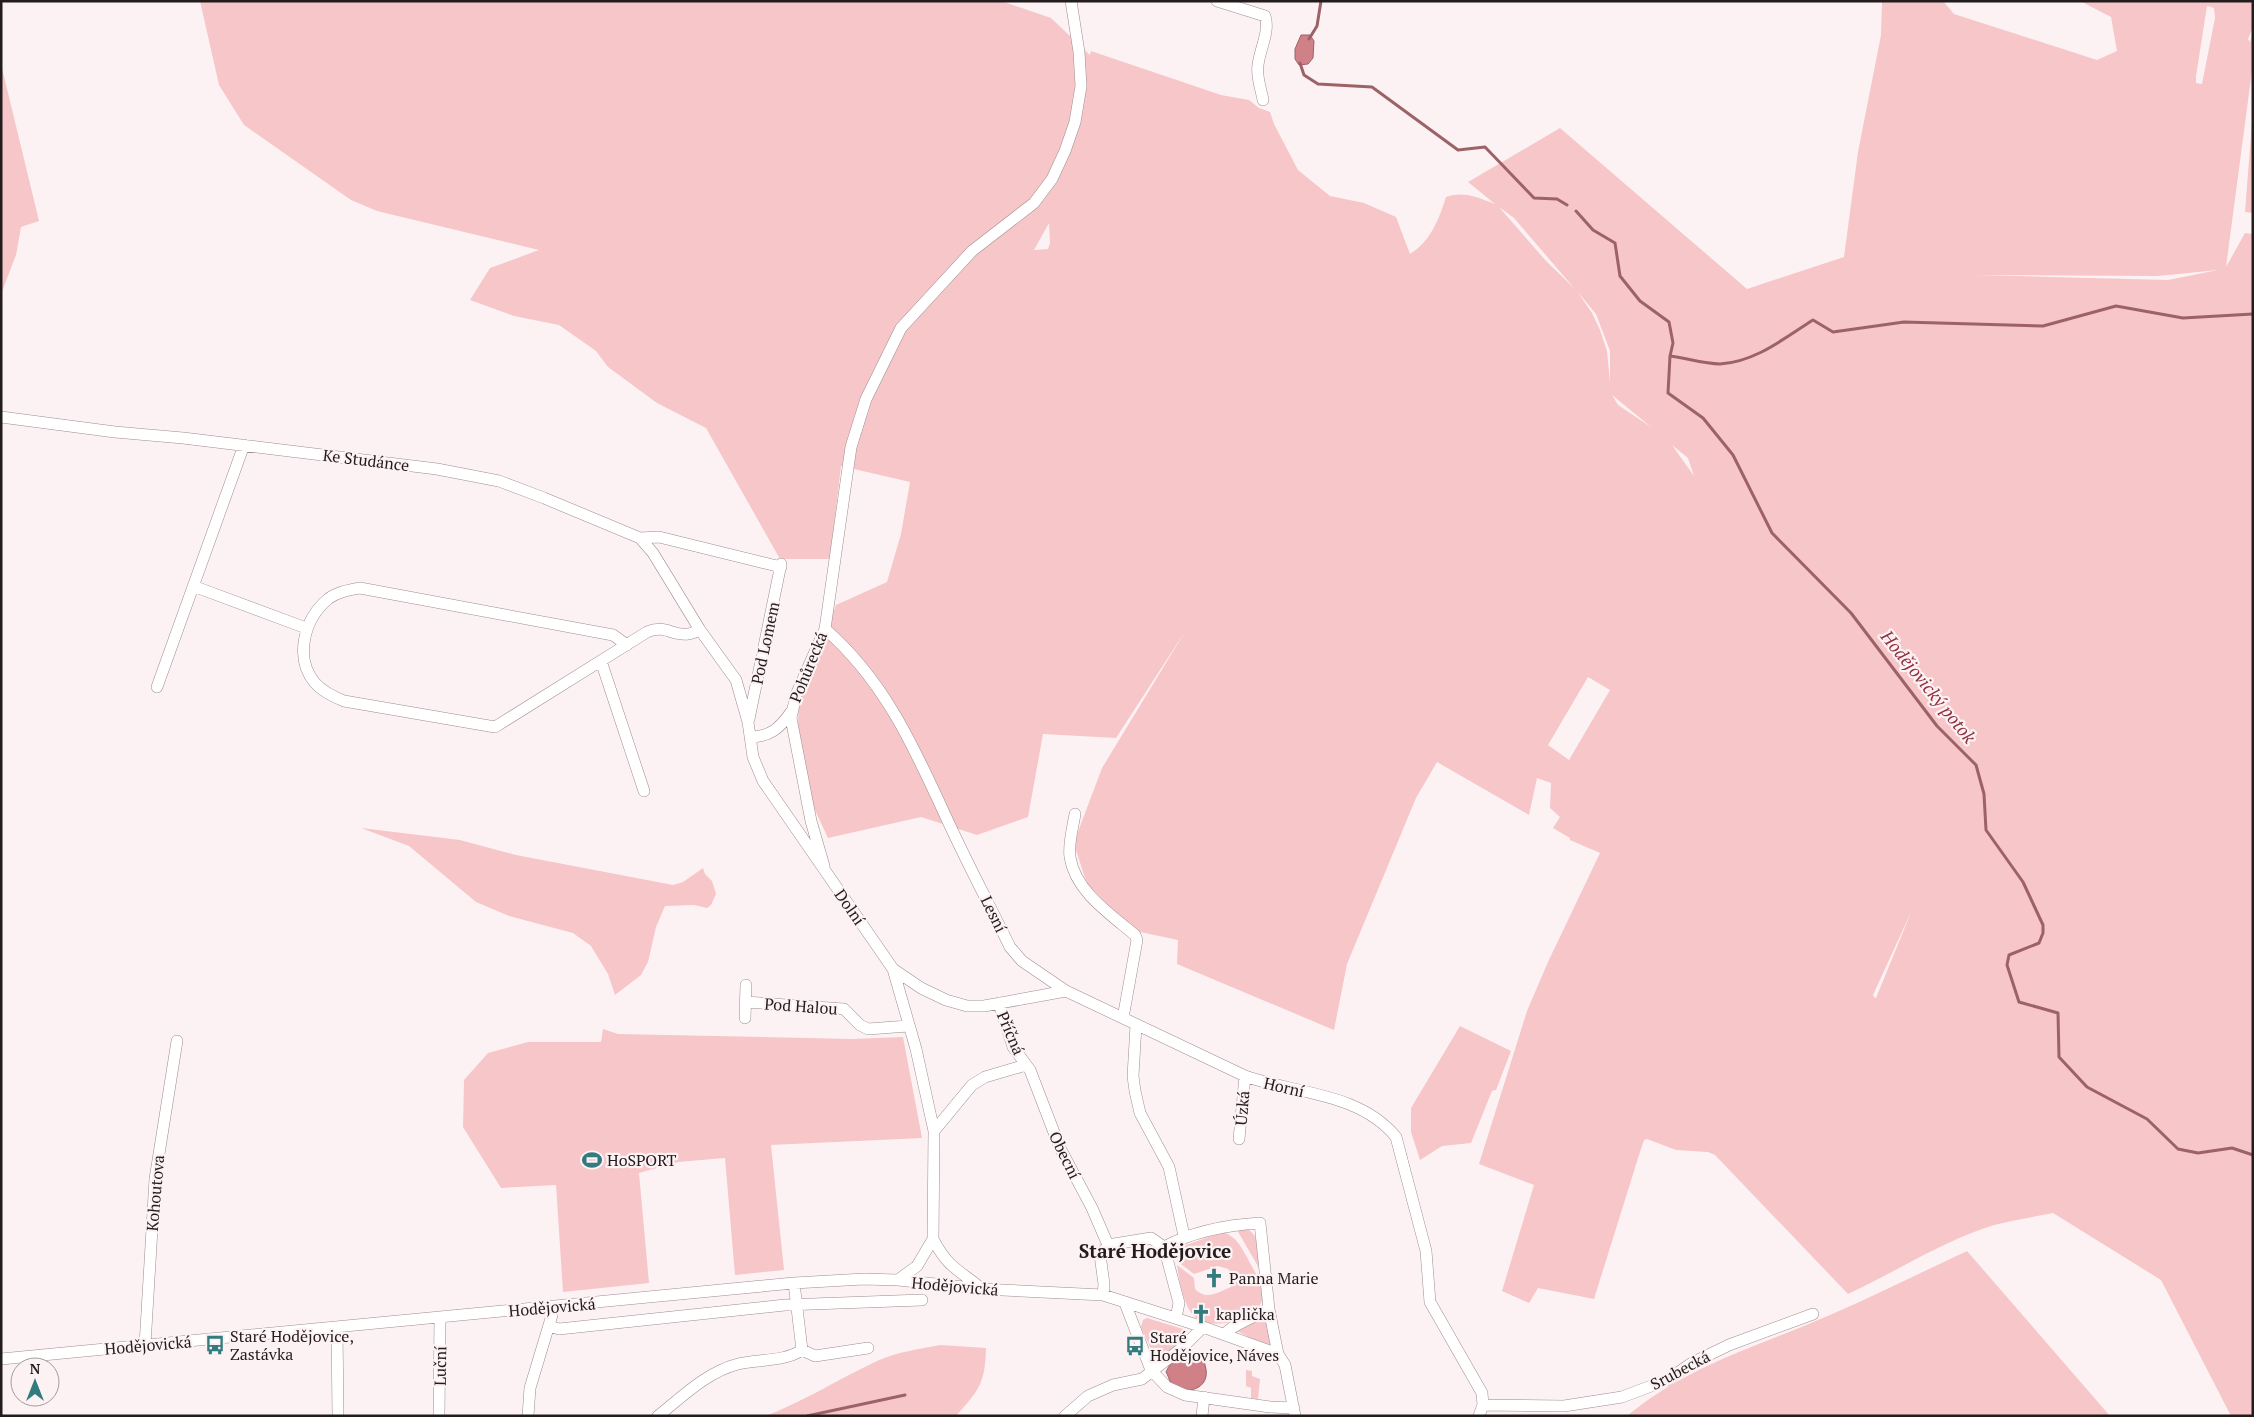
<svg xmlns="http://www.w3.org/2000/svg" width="2254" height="1417" viewBox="0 0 2254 1417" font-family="'PT Serif',serif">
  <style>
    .green { fill: #f6c6c9; fill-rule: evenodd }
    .water { fill: #d08087; stroke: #9c6267 }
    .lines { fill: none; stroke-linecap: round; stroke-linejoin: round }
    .stream { stroke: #9c6267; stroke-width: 3 }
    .minor-casing { stroke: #9d8d8e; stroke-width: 12 }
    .minor { stroke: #fff; stroke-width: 11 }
    .labels { text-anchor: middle; stroke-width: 4.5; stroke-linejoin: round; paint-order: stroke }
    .street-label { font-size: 16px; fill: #231c1d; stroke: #fdf2f3 }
    .poi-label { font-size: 16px; fill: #231c1d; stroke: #fdf2f3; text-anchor: start }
    .water-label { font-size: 18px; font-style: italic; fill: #90303f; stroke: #fdf2f3 }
    .quarter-label { font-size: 19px; font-weight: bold; fill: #231c1d; stroke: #fdf2f3 }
  </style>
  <rect width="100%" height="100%" fill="#fdf2f3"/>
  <path class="green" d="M200,1h801l50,17 39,37 1,-4 130,44 28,5 10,8 11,4 4,12 24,46 32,26 34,7 32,14 14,37c21,-13 29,-35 36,-57 19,-6 30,0 49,7l-27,-22 92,-54 187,161 97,-32 14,-105 23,-117 1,-34h61l11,13 143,46 20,-9 -6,-34 -31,-16h173v26l-5,12 2,3 3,-10v31l-27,204 19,-34 8,1v1182h-22l-70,-136 -108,-67c-23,5 -49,8 -71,16 -47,17 -89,44 -134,65l-133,-139 -7,-3 -32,-2 -29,-11 -3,1 -5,15 -45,144 -56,-11 -9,15 -27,-12 32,-106 -55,-21 48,-153 21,-49 52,-109 -30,-13v-2l-17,-10 7,-11 -10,-9 1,-25 -14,-5 -8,37 -92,-53 -21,36 -69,166 -13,66 -157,-66 1,-24 -38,-8 -22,-16 -28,-29 -5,-9 -9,-28v-13l26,-69 84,-138 -70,108 -73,-4 -15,83 -51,18 -56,-18 -93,21 -14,-30 -16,-83 1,-26 37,-94 51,-23 14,-48 9,-52 -69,-16 -11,93h-50l-74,-131 -49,-25 -49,-36 -12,-16 -37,-26 -45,-9 -44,-16 20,-32 49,-18 -162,-39 -26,-11 -107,-75 -25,-40zM2207,6l7,2 1,10 -13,66 -6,-1v-7zM1499,207l15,11 60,70 -28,-27zM1049,223l1,20 -2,6 -14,1zM2218,270l-50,10 -193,-5 183,1zM1577,291l19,23 14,37v31l-3,-31 -7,-21 -8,-17zM1612,395l39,32 -33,-22zM1672,445l16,13 6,18zM1588,677l22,13 -41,70 -21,-15zM1912,910l-36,88h-1l-2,-3z
    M1,64l38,157 -18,6 -5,28 -15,39z
    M2253,109v104l-8,-1z
    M361,828l99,12 56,15 157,30 10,-3 20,-14 2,6 7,7 4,13 -5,11 -4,3 -13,-3 -29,1 -9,21 -8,35 -7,13 -26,20 -7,-21 -17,-28 -18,-13 -64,-17 -33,-14 -67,-56z
    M1460,1026l51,25 -15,39 -4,1 -21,52 -29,3 -22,14 -9,-28v-24z
    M603,1029l15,5 234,5 51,-2 19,101 -151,7 13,125 -49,5 -10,-117 -47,4 -39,11 10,110 -86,9 -7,-107 -55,3 -38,-61 1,-47 24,-27 40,-11h73z
    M1247,1229c14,7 11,25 12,39l-22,-38z
    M1223,1232c14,5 18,15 25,27 5,11 15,23 15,35 1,26 -53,39 -69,22 -10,-9 -15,-37 -17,-51l17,13 1,11c11,12 23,3 36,-2l1,-12 -4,-6 -10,-3 -24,8 -17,-13 3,-11 3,-4z
    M1967,1251l143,165h-483c61,-51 132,-70 203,-101 46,-20 92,-43 137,-64z
    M1147,1318l36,11 3,8c-6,9 -23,21 -33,17l-12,-27 2,-7z
    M1263,1318h3l7,27 -3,3 -33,-17z
    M940,1345l46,3c-1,36 -7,42 -30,68h-190c38,-15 73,-37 111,-55 20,-9 42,-12 63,-16z
    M1246,1370l6,1v5l8,3 -2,20 -7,-1v-10l-5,-2z"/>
  <path class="water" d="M1301,35h9l4,6 -1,17 -5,6 -9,1 -4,-6v-10z
    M1196,1353c5,2 8,6 9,12 8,25 -22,32 -34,18 -2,-3 -3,-8 -5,-11 6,-14 16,-17 30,-19z"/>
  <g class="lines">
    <path class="stream" d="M1309,39l8,-13 4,-25
      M1300,63l4,12 14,9 54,3 86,63 27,-3 49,51 23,1 10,6
      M1576,211l17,19 22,13 5,33 20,25 29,21 4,21 -3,13 -2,37 35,25 30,37 39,78 79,80 86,113 39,39 8,29 2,36 37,52 20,43v8l-4,10 -30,12 -2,10 12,37 39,11 1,44 28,30 60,32 31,30 20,4 34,-5 21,7
      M1670,356c16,2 34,8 50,8 35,-2 63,-25 93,-44l20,12 71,-10 139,4 73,-20 67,12 70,-4
      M807,1416l98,-21"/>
    <defs>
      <path id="minor" d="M1217,1l48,15c5,16 -5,32 -7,49 -2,12 3,23 5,35
        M1,417l114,15 68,6 254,31 62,12 45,17 96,40 13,15 47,77 36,50 12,42 5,35 10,24 130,188 23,80 18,82 -1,108 -16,27 -19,14
        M640,538l19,-1 122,30
        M193,586l113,42
        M825,629c59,51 89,118 121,188 20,44 43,87 64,130l12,14 44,30
        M627,645l-14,-10 -253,-47c-11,2 -23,4 -32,11 -24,20 -34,59 -13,84 8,9 19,14 29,18l151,26 152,-95c18,-8 25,4 41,2 4,0 8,-3 12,-4
        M601,661l43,130
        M157,687l87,-242
        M749,719l32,-155
        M750,737c20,0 30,-9 41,-25
        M1075,814c-2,13 -7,30 -5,43 5,34 40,57 65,78l2,5 -14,78
        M824,866l-13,-45 -20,-103 5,-23 29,-66 26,-182 15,-48 35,-71 71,-77 62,-48 18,-24 13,-28 10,-29 6,-36 -2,-34 -8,-51
        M893,969l28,19 25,12 21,6h17l82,-15 179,85c50,18 114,16 151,61l30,114 4,51 52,91 1,12 -4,11
        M745,1002l99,7 16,16 8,4 40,-3
        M999,1003l14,44 17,23 30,78 32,60 16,37
        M745,1018l1,-33
        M1136,1025l-3,51 2,15 5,22 29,54 15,69
        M934,1131l38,-46 13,-8 41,-12
        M1239,1139l6,-63
        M933,1239c15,29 25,30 49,50
        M1164,1247c30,-16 62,-22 96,-24l9,86 9,45
        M794,1283l8,67
        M1103,1295l1,-11 -4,-29 8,-10 43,-7 13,9 15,56 -3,15
        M1125,1303l26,67 16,17 18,8 85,12 24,1
        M549,1326l10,3 226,-24 137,-5
        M337,1327l1,89
        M1225,1334c5,-8 33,-19 44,-25
        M145,1345l10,-166 22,-138
        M1,1359l793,-76 70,-4 34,1 84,9 121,6 100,32 75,27 7,11 10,51
        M1483,1405l81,1 58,-9 45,-17 25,-17 37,-18 84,-31
        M439,1416l1,-99
        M528,1416l2,-28 22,-73v-8
        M658,1416c25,-20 49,-44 80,-52 21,-5 46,-2 64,-14l13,6 53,-8
        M1065,1416l23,-20 25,-11 29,-6 40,-31 21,-21
        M1202,1416l2,-19"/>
    </defs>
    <use href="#minor" class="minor-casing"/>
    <use href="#minor" class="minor"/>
  </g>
  <defs>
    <symbol id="stadium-bare" viewBox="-9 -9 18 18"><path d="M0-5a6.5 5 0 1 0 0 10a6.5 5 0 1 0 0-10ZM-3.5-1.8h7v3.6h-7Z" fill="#327b7f" stroke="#fdf2f3" stroke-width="2.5" paint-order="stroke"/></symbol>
    <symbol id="church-bare" viewBox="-9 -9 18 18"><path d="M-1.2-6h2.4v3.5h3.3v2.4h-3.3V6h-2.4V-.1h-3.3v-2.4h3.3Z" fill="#327b7f" stroke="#fdf2f3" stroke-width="2.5" paint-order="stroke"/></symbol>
    <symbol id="bus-bare" viewBox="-9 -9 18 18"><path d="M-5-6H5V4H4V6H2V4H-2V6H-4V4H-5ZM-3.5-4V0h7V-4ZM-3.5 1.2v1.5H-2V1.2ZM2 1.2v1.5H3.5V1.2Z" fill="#327b7f" stroke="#fdf2f3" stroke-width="2.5" paint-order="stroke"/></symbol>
  </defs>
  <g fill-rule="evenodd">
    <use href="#stadium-bare" x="578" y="1146" width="28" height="28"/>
    <use href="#church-bare" x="1200" y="1264" width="28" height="28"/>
    <use href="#church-bare" x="1187" y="1300" width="28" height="28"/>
    <use href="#bus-bare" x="201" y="1331" width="28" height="28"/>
    <use href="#bus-bare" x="1121" y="1332" width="28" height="28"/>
  </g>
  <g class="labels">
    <g class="street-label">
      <text transform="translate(366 460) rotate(7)" y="6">Ke Studánce</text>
      <text transform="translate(765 643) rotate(-78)" y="6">Pod Lomem</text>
      <text transform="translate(808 667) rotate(-68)" y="6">Pohůrecká</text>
      <text transform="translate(850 907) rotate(55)" y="6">Dolní</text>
      <text transform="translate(994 914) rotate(64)" y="6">Lesní</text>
      <text transform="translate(801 1006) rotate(4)" y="6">Pod Halou</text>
      <text transform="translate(1011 1033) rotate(67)" y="6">Příčná</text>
      <text transform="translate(1284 1087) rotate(13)" y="6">Horní</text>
      <text transform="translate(1242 1108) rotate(-85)" y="6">Úzká</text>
      <text transform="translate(1065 1155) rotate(64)" y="6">Obecní</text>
      <text transform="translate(155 1193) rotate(-85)" y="6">Kohoutova</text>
      <text transform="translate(955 1286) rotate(5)" y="6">Hodějovická</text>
      <text transform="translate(552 1307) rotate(-5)" y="6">Hodějovická</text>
      <text transform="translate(148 1345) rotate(-5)" y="6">Hodějovická</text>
      <text transform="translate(440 1366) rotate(-89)" y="6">Luční</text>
      <text transform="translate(1680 1370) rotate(-28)" y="6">Srubecká</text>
    </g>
    <g class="poi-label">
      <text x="607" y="1166">HoSPORT</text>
      <text x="1229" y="1284">Panna Marie</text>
      <text x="1216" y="1320">kaplička</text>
      <text x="230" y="1342">Staré Hodějovice,<tspan x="230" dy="18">Zastávka</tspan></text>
      <text x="1150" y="1343">Staré<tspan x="1150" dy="18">Hodějovice, Náves</tspan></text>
    </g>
    <g class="water-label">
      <text transform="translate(1928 687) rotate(51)" y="6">Hodějovický potok</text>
    </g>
    <g class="quarter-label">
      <text x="1155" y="1258">Staré Hodějovice</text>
    </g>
  </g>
  <rect width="2254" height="1417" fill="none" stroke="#231c1d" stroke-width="5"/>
  <g transform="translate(35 1382)"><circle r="24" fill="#fdf2f3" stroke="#a69c9d"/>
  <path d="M0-4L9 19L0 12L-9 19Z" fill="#327b7f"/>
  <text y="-8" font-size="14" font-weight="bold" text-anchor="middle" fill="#231c1d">N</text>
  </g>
</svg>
